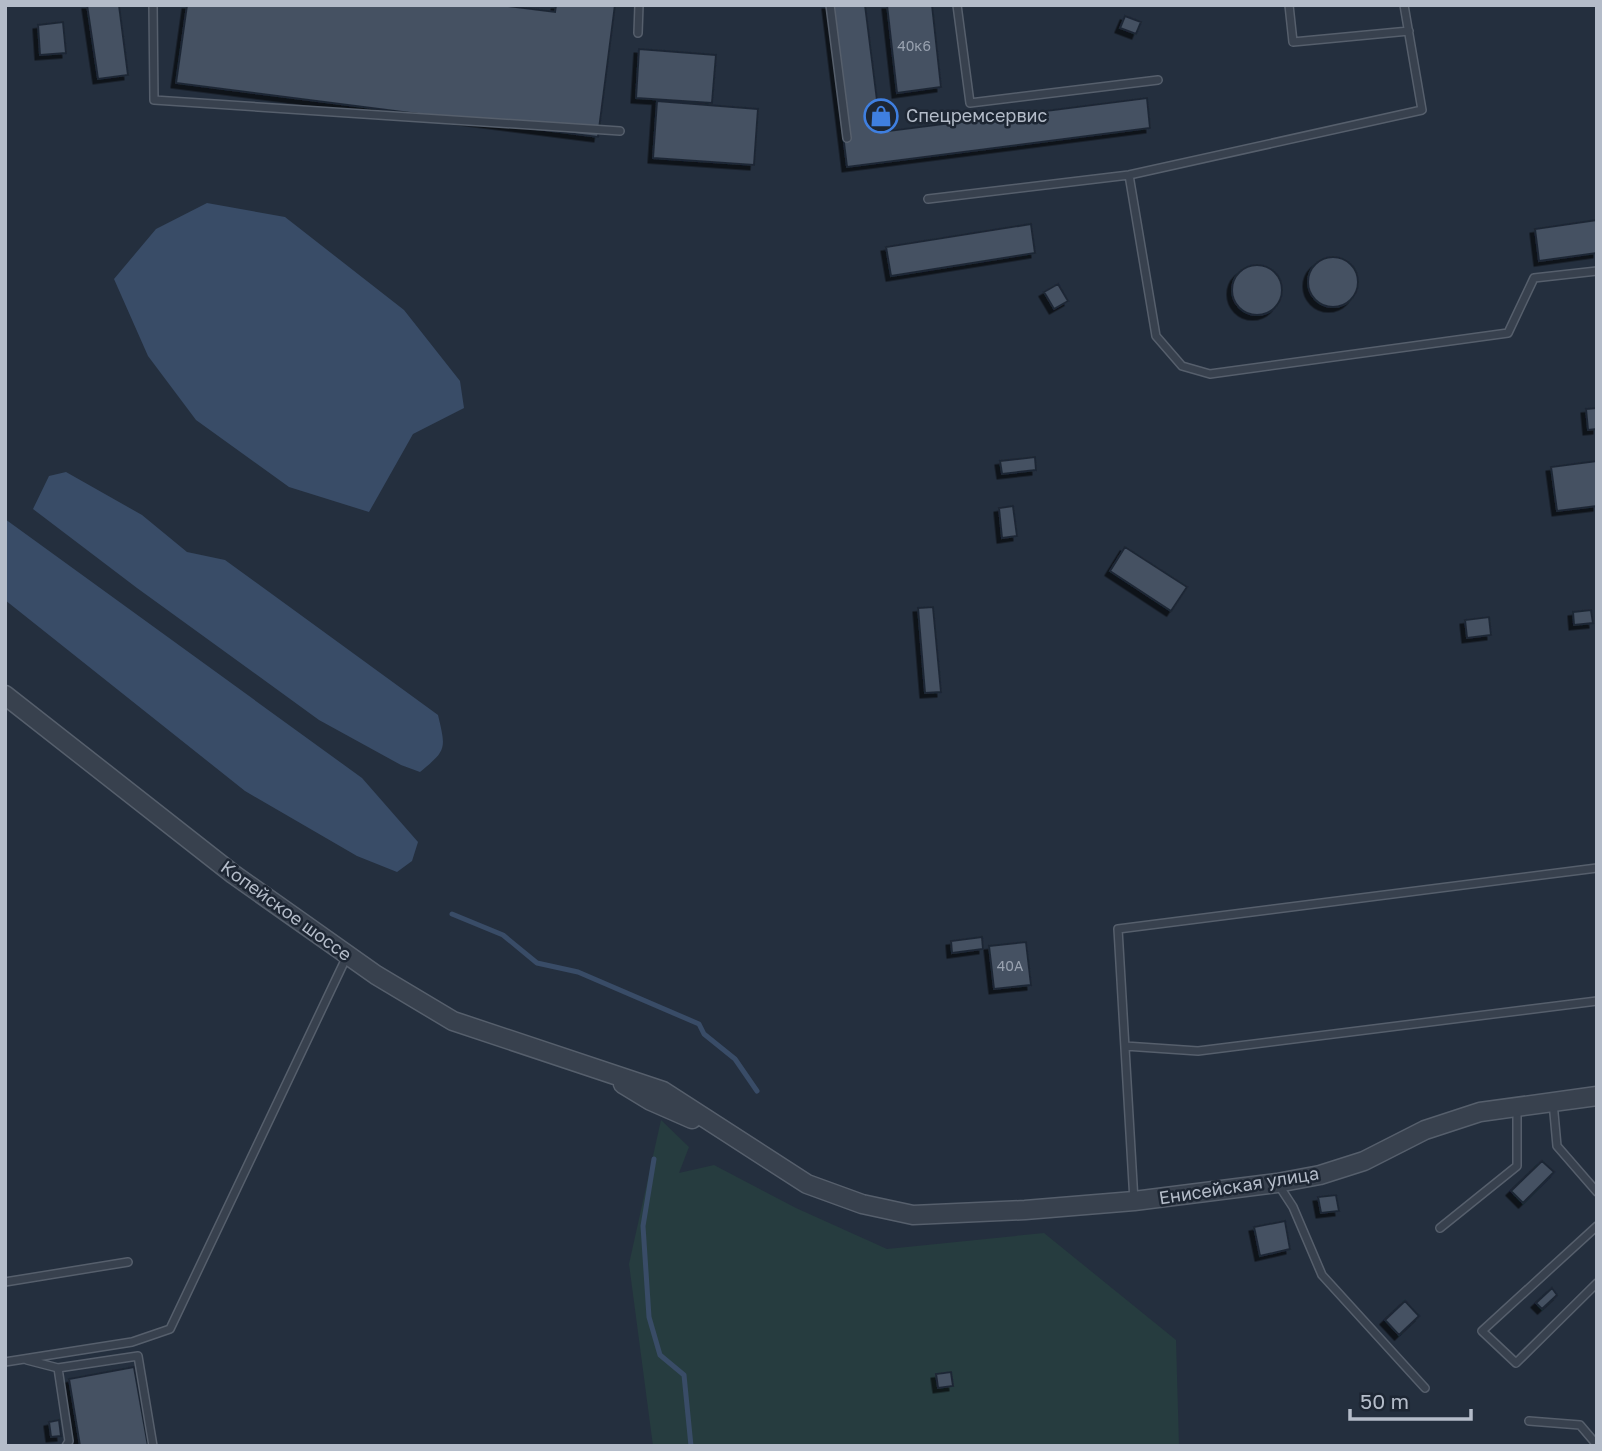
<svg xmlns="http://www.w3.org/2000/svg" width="1602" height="1451" viewBox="0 0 1602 1451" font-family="'Golos Text',sans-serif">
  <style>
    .green { fill: #263c3f }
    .water { fill: #394c67 }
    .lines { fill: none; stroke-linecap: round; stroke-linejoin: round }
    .stream { stroke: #394c67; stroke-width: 5 }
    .building { fill: #455162; stroke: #1f2835; stroke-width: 2; filter: url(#shadow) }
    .service-casing { stroke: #565f6c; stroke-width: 10 }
    .tertiary-casing { stroke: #565f6c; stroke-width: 21 }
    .service { stroke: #38414e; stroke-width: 7 }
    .tertiary { stroke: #38414e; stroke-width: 18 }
    .labels { text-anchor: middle; stroke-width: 5; stroke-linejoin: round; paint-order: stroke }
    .number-label { font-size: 14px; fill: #98a1af }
    .poi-label { font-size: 18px; fill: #b4bcc9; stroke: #1d2633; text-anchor: start }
    .street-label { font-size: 18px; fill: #b4bcc9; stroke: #1d2633 }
  </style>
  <defs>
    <filter id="shadow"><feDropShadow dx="-4.5" dy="4.5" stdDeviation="0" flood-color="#0009"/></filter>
  </defs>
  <rect width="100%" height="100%" fill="#242f3e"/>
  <path class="green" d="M661,1120l28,27 -10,26 35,-8 82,43 91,41 157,-16 132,107 3,106h-526l-24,-182z"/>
  <path class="water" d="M207,203l78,14 119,93 56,71 4,27 -51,26 -44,78 -80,-25 -93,-67 -48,-64 -34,-77 42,-50z
    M66,472l76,43 45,37 38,8 213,155c8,34 9,35 -18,57l-19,-7 -82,-45 -182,-132 -104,-79 16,-33z
    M5,519l357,259 56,64 -6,19 -15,11 -40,-16 -112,-65 -240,-191z"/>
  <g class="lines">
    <path class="stream" d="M452,914l51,21 34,28 41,9 121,52 5,10 31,25 22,32
      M654,1159l-11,67 6,91 11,38 24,20 7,71"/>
  </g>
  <path class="building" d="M87,5h32l9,70 -30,4z
    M187,5h313l55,7 1,-7h59l-17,132 -422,-54z
    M827,5h38l16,127 266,-34 3,30 -303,39z
    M887,5h45l9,82 -44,6z
    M1125,16l16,6 -5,12 -16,-6z
    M63,22l3,31 -26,2 -2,-30z
    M639,49l77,6 -4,48 -76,-5z
    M657,101l101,8 -4,56 -101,-7z
    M1597,220v33l-58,8 -4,-32z
    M1031,224l4,29 -144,23 -5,-29z
    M1308 282a25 25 0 1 1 50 0a25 25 0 1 1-50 0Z
    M1232 290a25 25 0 1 1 50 0a25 25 0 1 1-50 0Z
    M1058,284l10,17 -14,8 -10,-17z
    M1597,408v21l-9,1 -2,-21z
    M1035,457l1,13 -34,4 -2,-13z
    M1597,461v45l-40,5 -6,-44z
    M1013,506l4,30 -15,2 -3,-30z
    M1125,547l62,40 -16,24 -61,-40z
    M933,607l8,85 -16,1 -7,-85z
    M1591,610l2,13 -19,2 -1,-13z
    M1489,617l2,18 -24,3 -2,-18z
    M982,937l1,12 -31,4 -1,-12z
    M1026,942l5,43 -37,4 -5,-43z
    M1542,1161l12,11 -31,31 -12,-12z
    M1336,1195l3,16 -18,2 -3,-16z
    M1285,1221l5,28 -30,7 -6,-29z
    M1552,1288l5,7 -15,14 -6,-6z
    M1405,1301l14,15 -20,19 -14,-15z
    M134,1367l14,79h-68l-11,-67z
    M951,1372l2,14 -15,2 -2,-14z
    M59,1420l2,16 -10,1 -2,-15z"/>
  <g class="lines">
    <defs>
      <path id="service" d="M153,5l1,95 466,31
        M830,5l17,133
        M957,5l13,98 188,-23
        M1289,5l4,37 116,-11
        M638,33l1,-28
        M1129,175l27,161 26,30 28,8 298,-41 26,-55 63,-7
        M928,199l201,-24 293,-65 -18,-105
        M1125,1046l73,5 399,-50
        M1553,1102l4,44 40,46
        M1278,1184l15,23 29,68 103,113
        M1134,1201l-16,-272 479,-61
        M1597,1226l-115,105 34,32 81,-80
        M1440,1228l77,-62v-59
        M5,1282l123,-20
        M27,1360l31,8 80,-12 15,90
        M5,1362l127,-20 38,-13 177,-373
        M58,1368l11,73 -3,5
        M1529,1421l51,4 17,20"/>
      <path id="tertiary" d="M5,695l228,179 143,101 77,46 210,70 144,93 55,20 51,11 112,-5 109,-9 143,-18 43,-8 44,-14 61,-31 55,-18 117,-16
        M623,1084l28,17 41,18"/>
    </defs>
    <use href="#service" class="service-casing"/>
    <use href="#tertiary" class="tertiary-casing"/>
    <use href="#service" class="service"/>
    <use href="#tertiary" class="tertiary"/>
  </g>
  <defs>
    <symbol id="shop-ring" viewBox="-11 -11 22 22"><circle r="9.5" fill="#1d2633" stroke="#3f7fe0" stroke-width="1.5"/><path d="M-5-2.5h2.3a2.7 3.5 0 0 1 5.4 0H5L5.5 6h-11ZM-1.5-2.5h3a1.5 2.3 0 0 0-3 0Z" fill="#3f7fe0"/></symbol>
  </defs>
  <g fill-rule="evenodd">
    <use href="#shop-ring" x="862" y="97" width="38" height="38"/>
  </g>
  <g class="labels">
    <g class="number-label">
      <text x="914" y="51">40к6</text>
      <text x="1010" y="971">40А</text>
    </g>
    <g class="poi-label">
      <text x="906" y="122">Спецремсервис</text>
    </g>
    <g class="street-label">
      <text transform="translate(286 911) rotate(36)" y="6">Копейское шоссе</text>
      <text transform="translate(1239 1186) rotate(-9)" y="6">Енисейская улица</text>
    </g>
  </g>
  <rect width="1602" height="1451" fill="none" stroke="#b4bcc9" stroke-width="14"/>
  <path d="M1350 1409v10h121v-10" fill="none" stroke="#b4bcc9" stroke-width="3.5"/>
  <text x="1360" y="1409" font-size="21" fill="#b4bcc9" stroke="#1d2633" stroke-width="5" paint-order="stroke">50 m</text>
</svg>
